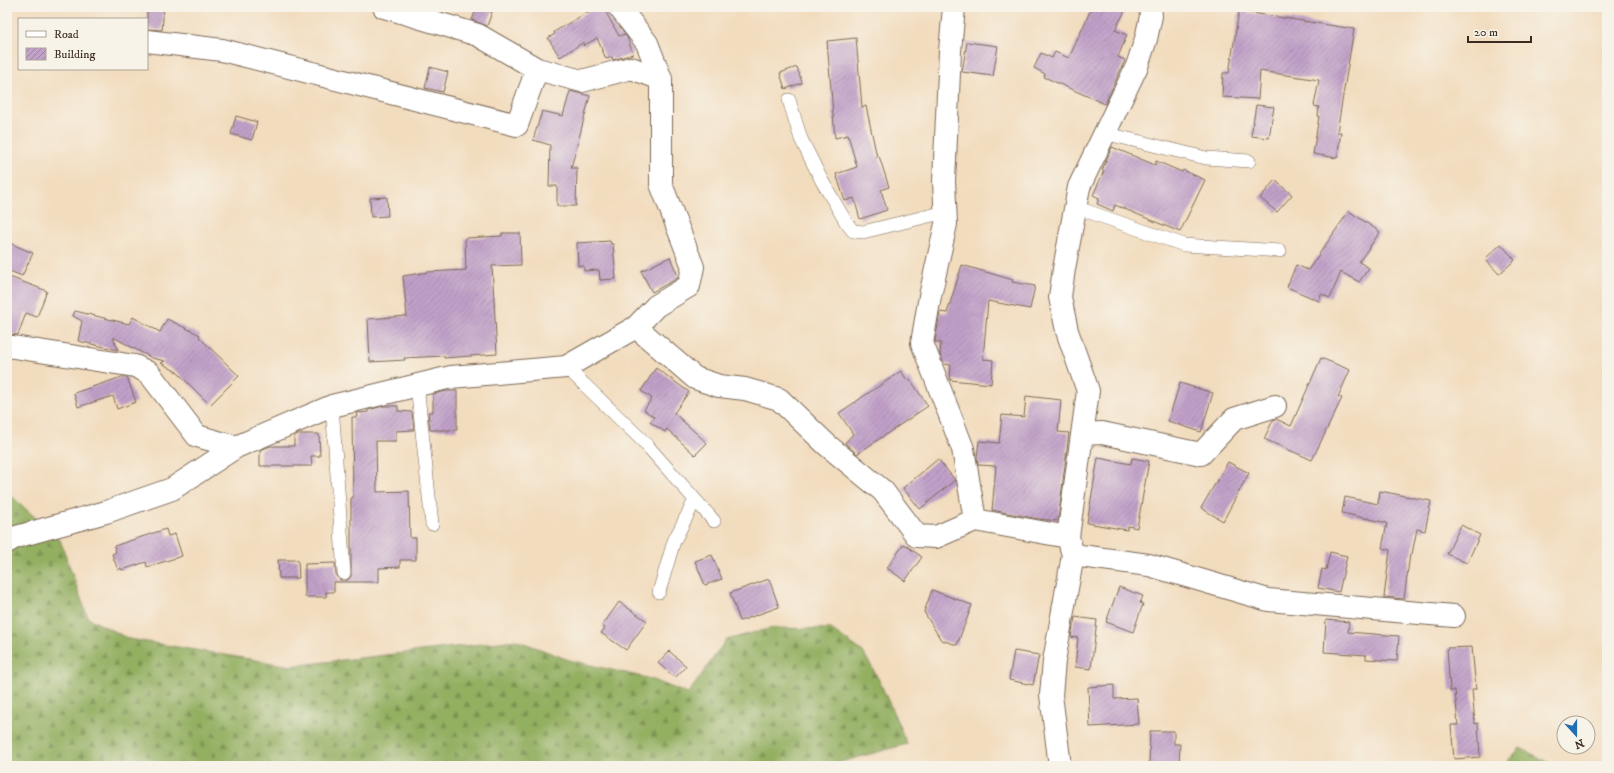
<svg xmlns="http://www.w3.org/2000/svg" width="1614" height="773" viewBox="0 0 1614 773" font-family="'IM FELL DW Pica',serif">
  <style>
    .forest { fill: url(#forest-firs); stroke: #676c40 }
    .building { fill: url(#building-hatch) }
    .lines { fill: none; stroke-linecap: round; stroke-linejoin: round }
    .service-casing { stroke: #7b6856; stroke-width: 14 }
    .minor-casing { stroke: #7b6856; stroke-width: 24 }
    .service { stroke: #fff; stroke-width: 13 }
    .minor { stroke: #fff; stroke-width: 22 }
  </style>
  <defs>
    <pattern id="forest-firs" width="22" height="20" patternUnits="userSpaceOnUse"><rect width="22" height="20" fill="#93af61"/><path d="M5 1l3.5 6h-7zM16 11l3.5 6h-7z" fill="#798f4f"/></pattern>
    <pattern id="building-hatch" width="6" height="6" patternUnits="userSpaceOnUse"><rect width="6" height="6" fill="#c1a0c9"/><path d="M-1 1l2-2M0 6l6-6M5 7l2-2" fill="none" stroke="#9e83a3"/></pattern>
  </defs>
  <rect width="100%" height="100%" fill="#f7f3e8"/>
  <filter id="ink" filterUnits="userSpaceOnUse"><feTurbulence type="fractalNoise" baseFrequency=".025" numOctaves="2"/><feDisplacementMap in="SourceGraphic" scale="8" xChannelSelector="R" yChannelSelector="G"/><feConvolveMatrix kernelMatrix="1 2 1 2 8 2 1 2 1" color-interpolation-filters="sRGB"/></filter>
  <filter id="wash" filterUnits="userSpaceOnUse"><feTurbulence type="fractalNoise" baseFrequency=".012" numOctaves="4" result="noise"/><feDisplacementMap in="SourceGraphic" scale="16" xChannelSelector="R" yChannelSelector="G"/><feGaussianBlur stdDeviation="0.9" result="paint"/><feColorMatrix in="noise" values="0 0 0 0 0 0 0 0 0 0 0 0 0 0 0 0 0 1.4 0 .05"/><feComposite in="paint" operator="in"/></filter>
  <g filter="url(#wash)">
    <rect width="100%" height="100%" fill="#f2dcbe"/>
    <path class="forest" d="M7,492l53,48 28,78 41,21 162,27 225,-26 53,20 82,19 37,15 38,-54 46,-12 59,1 32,23 16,28 28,64 -81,22h-819z
      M1520,748l36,18h-53z"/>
    <g id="blocks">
      <path class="building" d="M147,7h17l-2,23 -15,-1z
        M477,7l15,5 -5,14 -15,-6z
        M596,7h7l16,29 5,-2 3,3 6,17 -20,6 -1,-3 -6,2 -9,-21 -14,8 1,-4 -24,15 -12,-19 7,-4 -1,-2z
        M1092,7h35l-12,23 12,5 -9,22 7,3 -20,44 -61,-27 1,-3 -11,-6 7,-15 11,5 3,-6 14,6z
        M1239,11l115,18 -17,103h4l-4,26 -24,-4 6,-38h-1l1,-9 -5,-1 5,-26 -59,-9 -2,28 -36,-2 1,-24h6z
        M856,38l6,69 4,-1 11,51 2,-1 10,31 -8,3 6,20 -27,9 -6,-21 -9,3 -9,-27 21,-7 -9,-32 -13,3 -8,-97z
        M967,42l31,4 -5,30 -31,-4z
        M430,67l18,5 -5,20 -18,-4z
        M797,67l5,16 -17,6 -5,-16z
        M570,91l20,5 -19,72h6l-1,38h-19v-20h-8l1,-41 -17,-5 9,-29 21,5z
        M1256,105l18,2 -5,31 -18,-2z
        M236,116l21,6 -5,18 -21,-6z
        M1112,147l43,18 1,-4 26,11 1,-2 22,10 -25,52 -65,-27 -2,6 -16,-7 2,-6 -6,-3 11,-24 -2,-1z
        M1275,180l17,15 -15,17 -17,-14z
        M387,197l1,19 -17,1 -1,-19z
        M1349,211l31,21 -21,30 10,6 -10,14 -18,-10 -11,26 -9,-4 -2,7 -32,-14 9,-22 12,5z
        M502,233h18l1,32 -29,1 5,88 -53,4v-2l-40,2 1,2 -35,2 -2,-43 39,-3 -4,-40 25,-4 38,-2 -1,-32 37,-2z
        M610,241l1,3h2l3,35 -16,1 -1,-10 -15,1v-5h-6l-1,-23z
        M7,242l26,11 -11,23 -15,-6z
        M1501,244l14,16 -16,14 -14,-15z
        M670,257l8,19v2l-26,14 -11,-21z
        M962,265l51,15 -1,2 23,4 -5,23 -42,-8 -5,58 10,1 -2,24 -41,-4 1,-15 -7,-1 -4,-10 1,-11 -6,-1 5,-30 7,1z
        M7,276l40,15 -10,26 -11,-4 -8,22 -11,-1z
        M75,311l54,13 4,-7 27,15 7,-13 33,16 -1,2 40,39 -29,29 -33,-33 -16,-9 4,-2 -13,-3 -39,-21 5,13 -40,-9 4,-20 -9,-5z
        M1321,358l29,12 -12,27 4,1 -30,62 -48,-21 9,-19 3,-1 15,7z
        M656,368l33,24 -15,21 33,30 -12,12 -28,-26 -2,3 -15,-10 4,-5 -10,-7 8,-12 -11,-7z
        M901,371l6,9 3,-1 18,27 -71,48 -12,-11 8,-9 -14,-21z
        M122,377h5l9,25 -19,7 -4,-13 -35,11 -4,-14z
        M1180,383l33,10 -12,39 -33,-11z
        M447,391h10v39h-27l-2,-18h5v-18z
        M1026,396l35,4 -3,32 11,1 -11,88 -19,-2 -47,-9 4,-44 -18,-1 -1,-8 2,-16 20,2 3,-28 22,2z
        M383,406h15v5l14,1 2,18 -18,1v10h-20l1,51 32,-1 1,47h6v22h-16v7l-21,1v14h-45v10h-8v5h-21v-33l30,-1 1,11 4,6h8l3,-4v-78h2l-1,-81h5l-1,-4 12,-1v-2z
        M298,434h21l1,22h-9l1,10h-52v-16l11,-4h23v-10z
        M1098,458l33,6 1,-6 17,3 -12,67 -9,-2 -1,4 -40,-7z
        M938,459l17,21 -35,29 -17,-21z
        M1228,462l21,11 -26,48 -22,-13z
        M1380,491l51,10 -6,30 -8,-2 -5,25h-2l-6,45 -20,-2 6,-47 -8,-2 5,-25 -45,-10 3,-16 33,7z
        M1461,525l19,10 -13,28 -20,-9z
        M166,529l2,7 7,-2 7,22 -35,11 -1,-5 -24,8 -1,-2 -3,2 -6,-16 4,-2 -2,-6z
        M904,544l18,13 -17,24 -18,-13z
        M1330,552l17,4 -8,36 -21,-4 4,-19 4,1z
        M712,555l10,24 -17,6 -10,-24z
        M278,560h20l1,18h-20z
        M769,579l10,28 -39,14 -10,-28z
        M1119,587l24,9 -3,7 3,1 -10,28 -27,-10z
        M932,590l40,15 -15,40 -16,-5 -17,-28z
        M619,602l28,19 -21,29 -25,-17 4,-5 -3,-2z
        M1075,617l22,3 -6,49 -16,-2 3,-29 -7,-1z
        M1326,620l23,2 -1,10 51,4 -2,25 -31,-2v-4l-42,-3z
        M1472,647l4,42h-4l3,35 3,-1 2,34 -26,2 -3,-34h7l-3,-35 -5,1 -3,-43z
        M669,651l17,15 -11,12 -17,-15z
        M1014,651l25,4 -6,30 -24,-5z
        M1114,685v14l23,-1 2,26 -49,3 -2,-40z
        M1150,731h24v13h6l-1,22h-30z"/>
    </g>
  </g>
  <g filter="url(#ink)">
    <use href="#blocks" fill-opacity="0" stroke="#7b6856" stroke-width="1"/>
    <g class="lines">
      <defs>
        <path id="service" d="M789,100l12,39 21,42 24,41 7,9 10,1 82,-20
          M1104,133l102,25 43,3
          M1075,207l109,38 96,6
          M566,367l78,75 70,79
          M417,385l15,139
          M332,406l12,167
          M659,592l15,-51 21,-41"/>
        <path id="minor" d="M384,7l94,28 59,34 45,12 49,-13 30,11
          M954,7l-4,44 -6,130 2,43 -16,72 -8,47 41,106 12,71
          M147,41l75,9 295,75 20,-56
          M636,327l59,51 24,8 26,3 34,10 48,46 56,46 34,45 19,1 39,-17 93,17
          M7,346l128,20 14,7 48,63 39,11
          M1083,434l19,-1 99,21 33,-35 41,-13
          M7,542l9,-5 90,-25 66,-23 64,-42 96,-41 119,-29 115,-10 70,-40 20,-21 33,-20 4,-19 -32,-83v-105l-14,-36 -28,-36
          M1073,555l76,10 119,35 186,16
          M1060,766l-9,-71 3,-34 19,-106 -5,-18 20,-146 -21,-60 -7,-34 4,-28 15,-82 58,-121 9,-27 5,-23 -1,-9"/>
      </defs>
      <use href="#service" class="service-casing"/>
      <use href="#minor" class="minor-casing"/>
      <use href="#service" class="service"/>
      <use href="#minor" class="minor"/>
    </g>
  </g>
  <rect width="1614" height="773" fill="none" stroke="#f7f3e8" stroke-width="24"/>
  <rect x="18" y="18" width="130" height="52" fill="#f7f3e8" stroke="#aca397"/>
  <rect x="26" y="31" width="20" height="6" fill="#ffffff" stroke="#aca397"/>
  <text x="54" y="38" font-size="12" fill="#3b2a1e">Road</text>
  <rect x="26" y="48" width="20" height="12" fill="url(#building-hatch)" stroke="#aca397"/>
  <text x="54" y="58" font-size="12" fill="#3b2a1e">Building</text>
  <g transform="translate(1576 735) rotate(159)"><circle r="19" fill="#f7f3e8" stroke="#aca397"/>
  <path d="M0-3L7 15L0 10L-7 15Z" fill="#1f6fb2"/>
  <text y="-6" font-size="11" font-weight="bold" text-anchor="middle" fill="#3b2a1e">N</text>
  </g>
  <path d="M1468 36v6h63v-6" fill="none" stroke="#3b2a1e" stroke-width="2"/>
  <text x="1474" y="36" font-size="12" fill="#3b2a1e" stroke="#f7f3e8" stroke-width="3" paint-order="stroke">20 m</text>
</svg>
